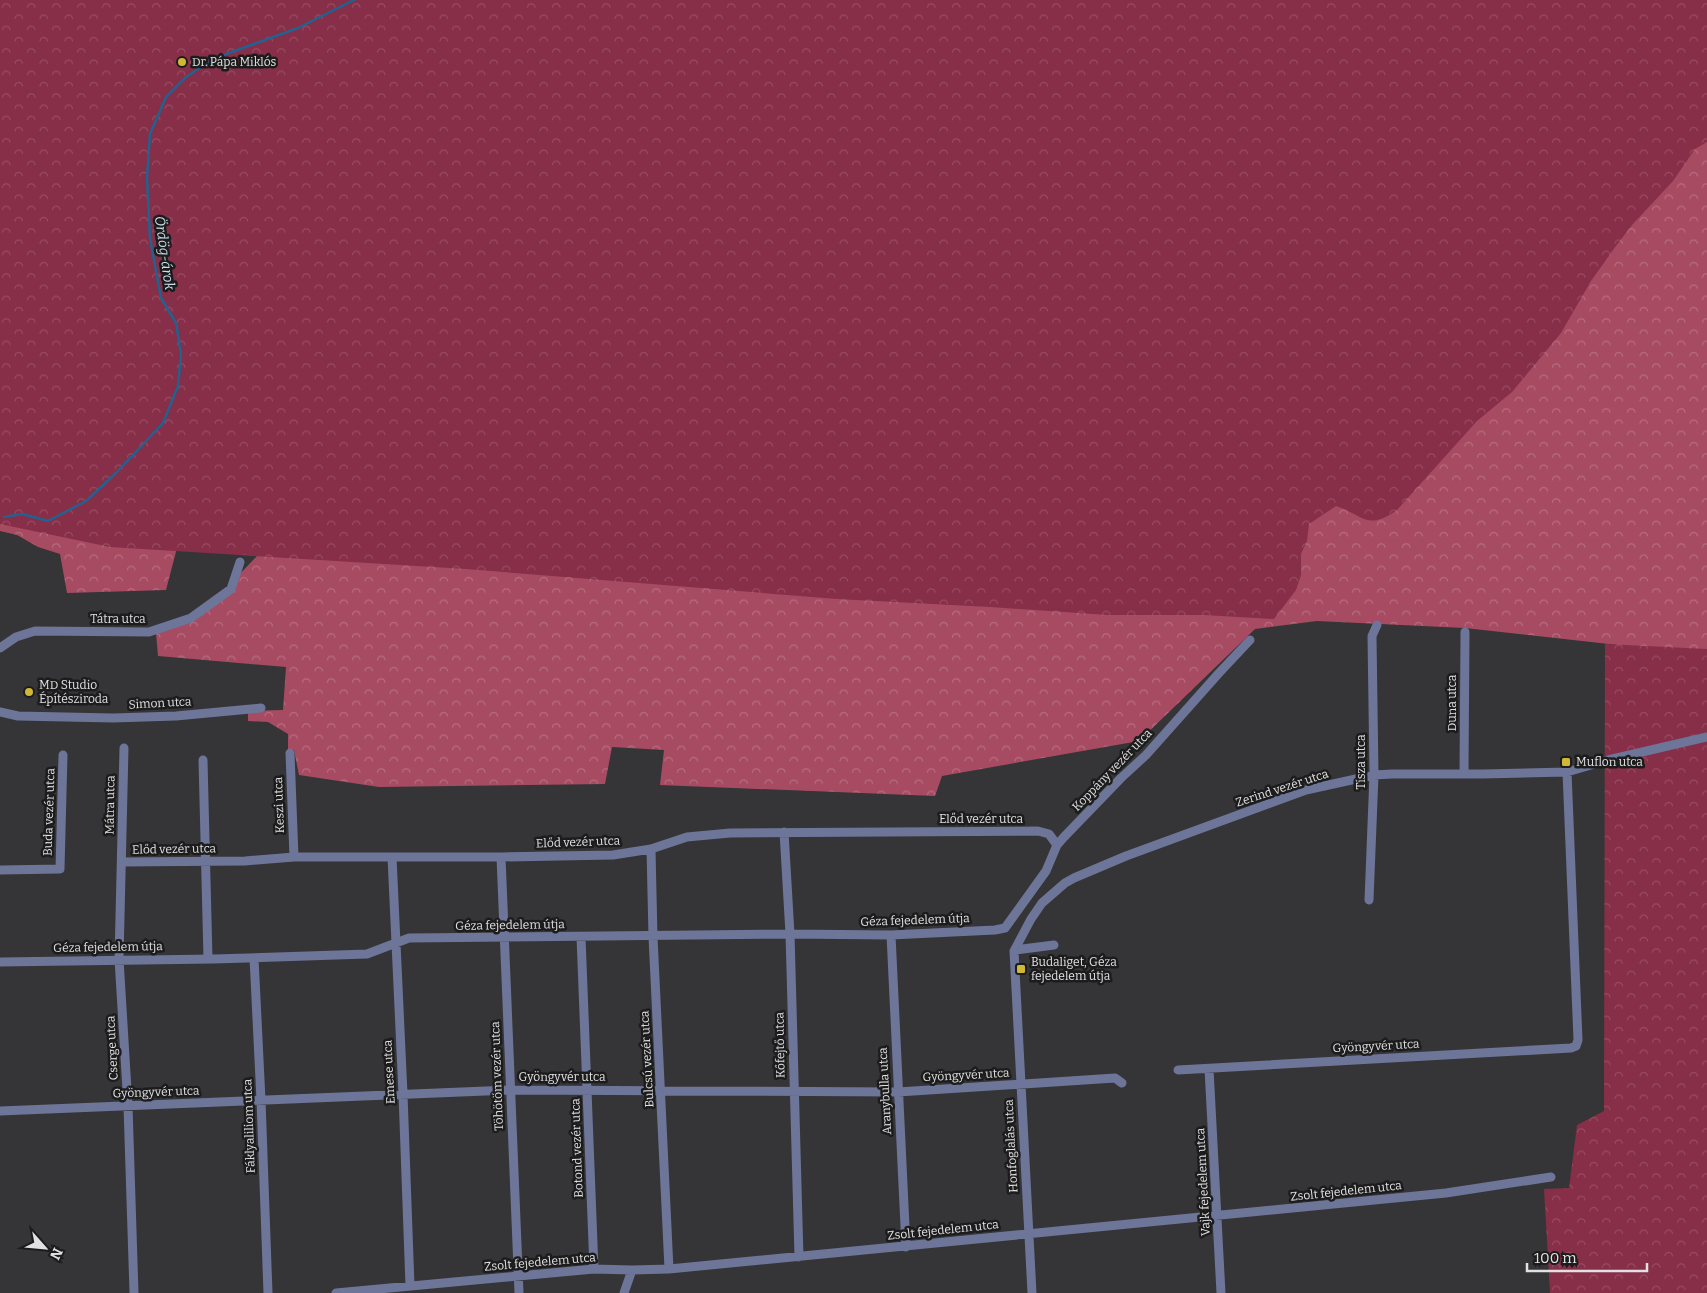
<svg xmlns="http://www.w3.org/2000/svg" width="1707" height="1293" viewBox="0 0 1707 1293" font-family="Bitter,serif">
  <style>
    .forest { fill: url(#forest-crowns) }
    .park { fill: url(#park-crowns) }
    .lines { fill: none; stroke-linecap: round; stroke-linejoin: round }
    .stream { stroke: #206390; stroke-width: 2.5 }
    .street { stroke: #6d7598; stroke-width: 9 }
    .poi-dot { fill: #d0b736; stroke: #1c1c1d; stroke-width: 2 }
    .labels { text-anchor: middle; stroke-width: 5; stroke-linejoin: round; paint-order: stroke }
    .poi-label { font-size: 12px; fill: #e1e0e2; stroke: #1c1c1d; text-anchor: start }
    .street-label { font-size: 12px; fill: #e1e0e2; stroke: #1c1c1d }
    .water-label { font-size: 14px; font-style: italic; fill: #cadded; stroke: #1c1c1d }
  </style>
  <defs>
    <pattern id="forest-crowns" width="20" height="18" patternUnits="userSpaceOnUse" patternTransform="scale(1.25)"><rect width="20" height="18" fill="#a74b63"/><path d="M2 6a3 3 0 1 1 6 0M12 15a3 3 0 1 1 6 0" fill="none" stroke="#b76d80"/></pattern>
    <pattern id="park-crowns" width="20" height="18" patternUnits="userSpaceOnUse" patternTransform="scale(1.25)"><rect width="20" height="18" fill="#872e48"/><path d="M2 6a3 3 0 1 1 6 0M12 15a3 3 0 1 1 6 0" fill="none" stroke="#984c62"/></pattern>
  </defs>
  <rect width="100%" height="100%" fill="#353436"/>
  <path class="forest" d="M0,0h1707v655l-242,-27 -148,-7 -62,8 -116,112 -197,35 -7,20 -275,-11 4,-35 -52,-3 -7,37 -226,3 -80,-12 -5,-25 -6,-1v-15l-20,-12 -20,-1v-10l35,-1 3,-43 -128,-11 -2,-23 57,-31 44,-46 -80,-8 -11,42 -99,3 -7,-39 -22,-7 -21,-12 -17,-4z"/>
  <path class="park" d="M0,0h1707v142l-12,7 -22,32 -41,44 -19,25 -22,31 -30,52 -49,59 -35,29 -80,89c-30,21 -32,6 -61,-4l-27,18 -2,17 -6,13v21l-5,15 -22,29 -70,-4h-96l-118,-8 -153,-8 -371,-30 -356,-22 -110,-23z
    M1605,644l102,5v644h-157l-6,-104 25,-1 8,-63 27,-14z"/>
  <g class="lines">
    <path class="stream" d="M4,517l18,-3 26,7 38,-20 30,-28 47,-50 15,-37 3,-32 -5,-31 -15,-25 -11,-60 -3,-61 3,-43 16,-37 20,-20 29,-19 83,-30 56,-28"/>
    <path class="street" d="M0,648l16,-11 19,-6 114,1 42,-14 40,-29 9,-27
      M0,712l18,4 95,2 63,-2 85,-8
      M124,748l-5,211 9,147 6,187
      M290,753l4,104
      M203,760l5,199
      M1464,774l1,-142
      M784,832l6,102 9,323
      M651,849l2,88 16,332
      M392,857l11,237 7,192
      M501,857l18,436
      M122,862l123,-1 49,-4h207l112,-2 38,-6 36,-12 43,-4 308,-2 11,3 8,11
      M0,870l60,-1 3,-114
      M1369,900l5,-125 -2,-139 5,-11
      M1005,928l41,-57 11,-26 7,-8 57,-59 25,-23 73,-82 31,-33
      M891,935l15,312
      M581,937l13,332
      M1015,950l39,-5
      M254,958l7,142 7,193
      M0,962l214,-3 153,-5 42,-16 381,-4 101,1 104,-5 10,-2
      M1209,1069l12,224
      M1178,1070l393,-22 5,-2 2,-6 -11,-268
      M0,1111l510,-21 388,2 217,-14 7,5
      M336,1293l258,-24 38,1 37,-1 777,-76 105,-16
      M624,1293l8,-23
      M1032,1293l-18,-342 17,-32 11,-16 23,-20 9,-5 52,-22 180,-66 68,-15 18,-1h91l84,-2 41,-12 99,-23"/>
  </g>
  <g class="poi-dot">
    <circle cx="182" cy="62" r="5"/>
    <circle cx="29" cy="692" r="5"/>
    <rect x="1561" y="757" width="10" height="10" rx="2.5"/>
    <rect x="1016" y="964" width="10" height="10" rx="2.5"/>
  </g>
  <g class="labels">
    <g class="poi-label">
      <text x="192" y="66">Dr. Pápa Miklós</text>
      <text x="39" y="689">MD Studio<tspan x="39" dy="14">Építésziroda</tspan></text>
      <text x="1576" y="766">Muflon utca</text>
      <text x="1031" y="966">Budaliget, Géza<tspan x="1031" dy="14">fejedelem útja</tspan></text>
    </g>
    <g class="street-label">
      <text x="118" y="623">Tátra utca</text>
      <text transform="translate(160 703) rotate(-3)" y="4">Simon utca</text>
      <text transform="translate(1452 703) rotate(-90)" y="4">Duna utca</text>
      <text transform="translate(1361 762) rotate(-90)" y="4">Tisza utca</text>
      <text transform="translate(1112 770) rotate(-46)" y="4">Koppány vezér utca</text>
      <text transform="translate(1282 788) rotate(-18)" y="4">Zerind vezér utca</text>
      <text transform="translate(110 805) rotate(-89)" y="4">Mátra utca</text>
      <text transform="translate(279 805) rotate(-92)" y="4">Keszi utca</text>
      <text transform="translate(49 812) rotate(-88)" y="4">Buda vezér utca</text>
      <text x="981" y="823">Előd vezér utca</text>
      <text transform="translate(578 842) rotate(-2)" y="4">Előd vezér utca</text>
      <text transform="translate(174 849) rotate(-1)" y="4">Előd vezér utca</text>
      <text transform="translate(915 920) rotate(-2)" y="4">Géza fejedelem útja</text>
      <text transform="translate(510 925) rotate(-1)" y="4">Géza fejedelem útja</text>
      <text transform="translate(108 947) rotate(-1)" y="4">Géza fejedelem útja</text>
      <text transform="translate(780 1045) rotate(-91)" y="4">Kőfejtő utca</text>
      <text transform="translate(1376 1046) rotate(-3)" y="4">Gyöngyvér utca</text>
      <text transform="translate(112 1048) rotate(-93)" y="4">Cserge utca</text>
      <text transform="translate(647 1059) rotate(-93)" y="4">Bulcsú vezér utca</text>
      <text transform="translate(389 1072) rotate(-93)" y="4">Emese utca</text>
      <text transform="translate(966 1075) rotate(-3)" y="4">Gyöngyvér utca</text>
      <text transform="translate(497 1076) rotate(-92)" y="4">Töhötöm vezér utca</text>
      <text x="562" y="1081">Gyöngyvér utca</text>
      <text transform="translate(885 1091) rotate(-93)" y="4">Aranybulla utca</text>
      <text transform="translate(156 1092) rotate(-2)" y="4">Gyöngyvér utca</text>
      <text transform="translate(249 1126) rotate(-92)" y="4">Fáklyaliliom utca</text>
      <text transform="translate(1011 1146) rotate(-93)" y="4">Honfoglalás utca</text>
      <text transform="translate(577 1148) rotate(-92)" y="4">Botond vezér utca</text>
      <text transform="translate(1203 1182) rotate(-93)" y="4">Vajk fejedelem utca</text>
      <text transform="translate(1346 1191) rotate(-6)" y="4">Zsolt fejedelem utca</text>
      <text transform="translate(943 1230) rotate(-6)" y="4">Zsolt fejedelem utca</text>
      <text transform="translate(540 1262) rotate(-5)" y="4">Zsolt fejedelem utca</text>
    </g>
    <g class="water-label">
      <text transform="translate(165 253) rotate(82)" y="5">Ördög-árok</text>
    </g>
  </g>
  <g transform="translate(45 1248) rotate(117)" stroke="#1c1c1d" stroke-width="4" paint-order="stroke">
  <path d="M0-4L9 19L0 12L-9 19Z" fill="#e1e0e2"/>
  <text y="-8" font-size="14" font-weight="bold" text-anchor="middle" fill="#e1e0e2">N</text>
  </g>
  <path d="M1527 1263v8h120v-8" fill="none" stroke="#e1e0e2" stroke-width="2.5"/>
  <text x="1534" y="1263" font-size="15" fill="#e1e0e2" stroke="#1c1c1d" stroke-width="4" paint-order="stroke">100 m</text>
</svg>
